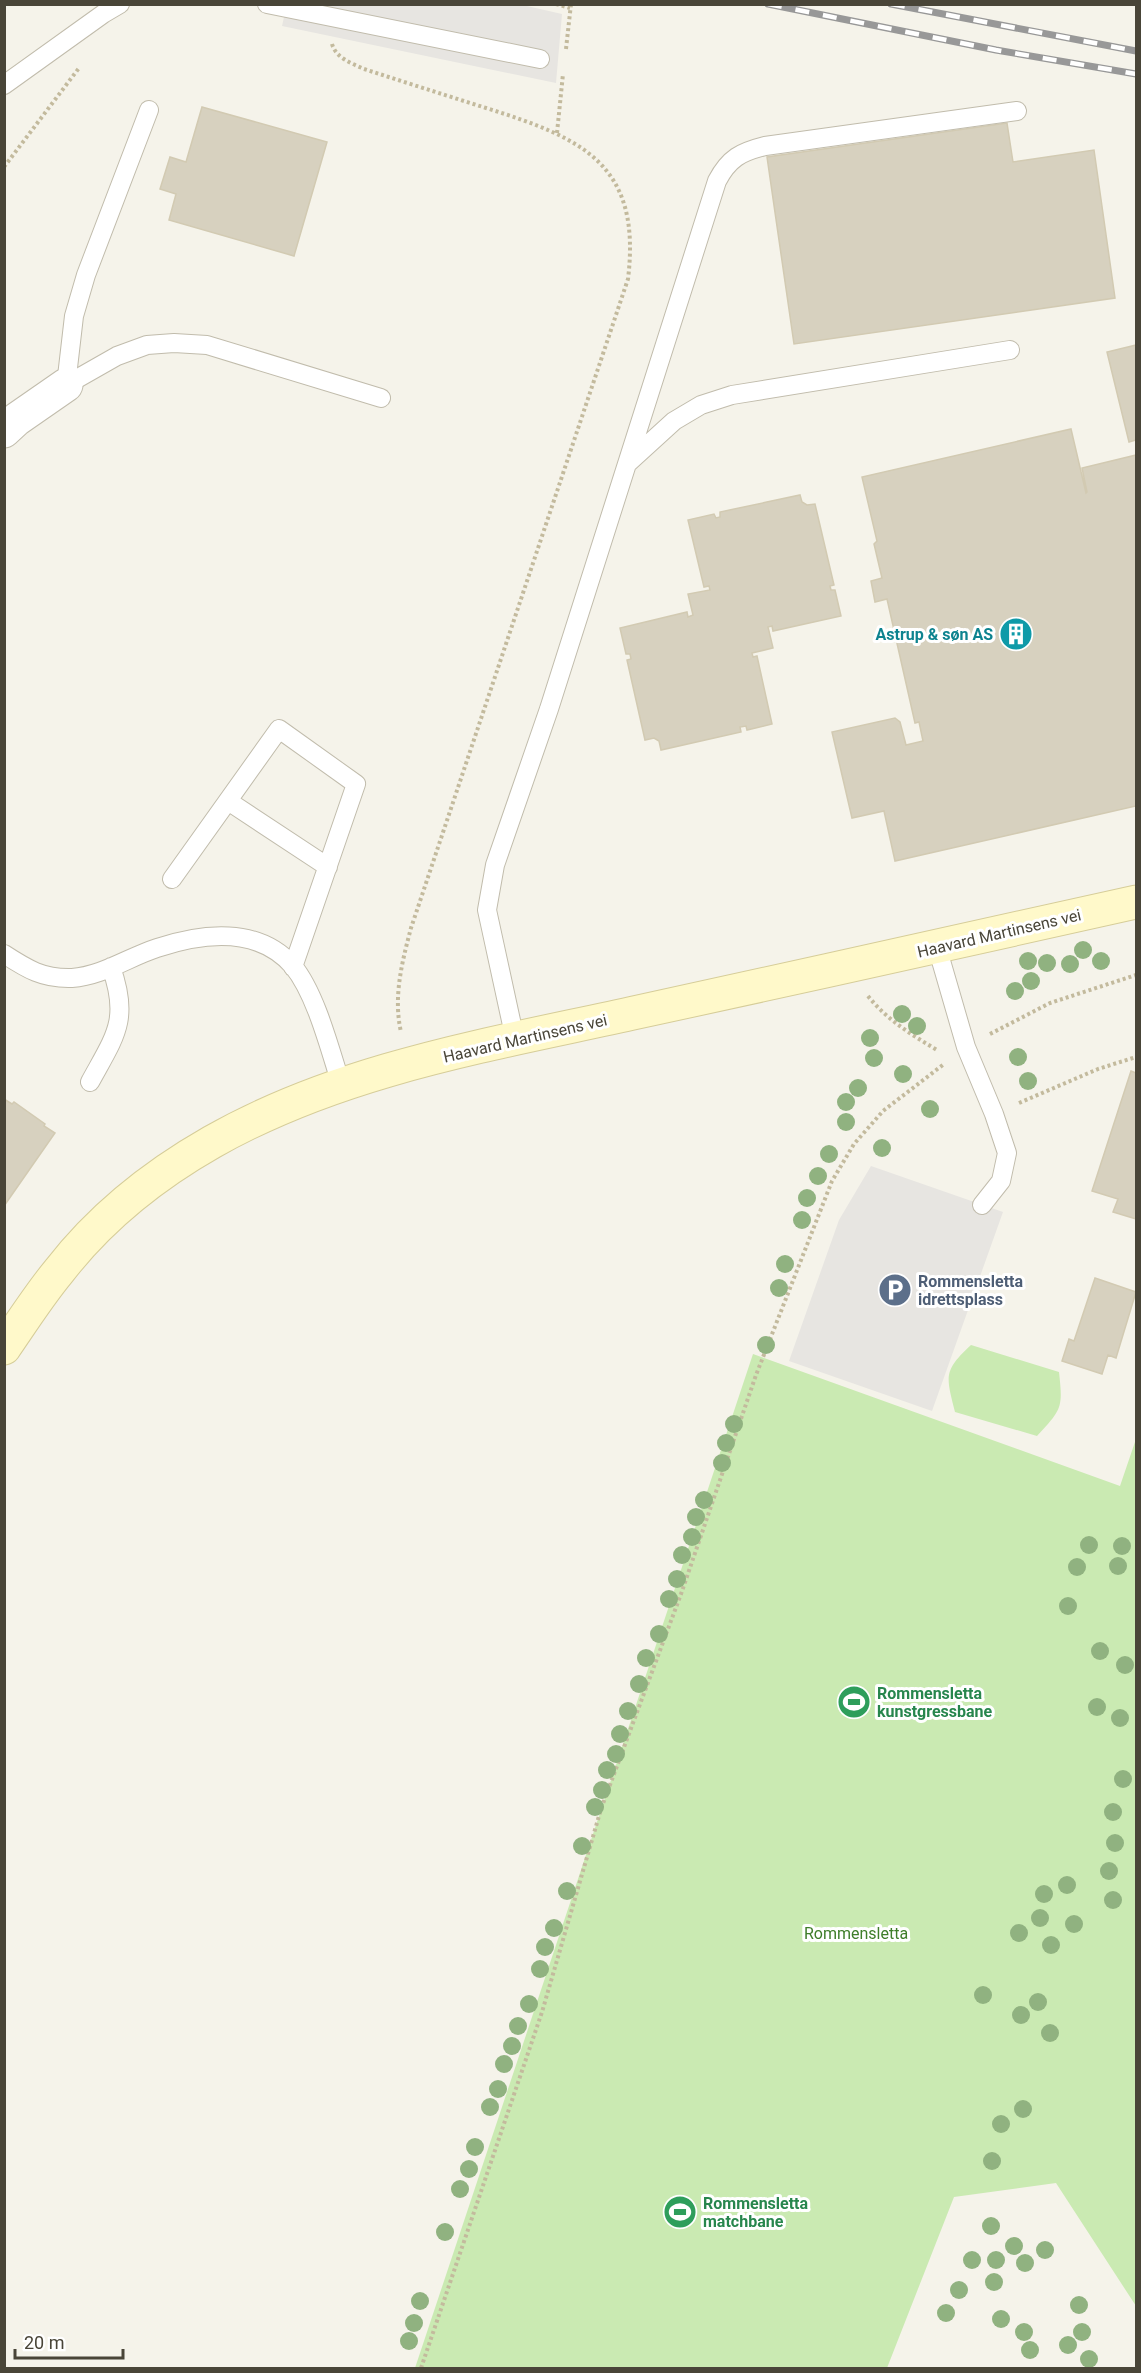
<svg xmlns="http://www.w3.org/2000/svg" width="1141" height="2373" viewBox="0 0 1141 2373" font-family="Roboto,sans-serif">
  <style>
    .green { fill: #caeab2 }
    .parking { fill: #e7e5e1 }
    .building { fill: #d7d1bf; stroke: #d2cab2; stroke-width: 1.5 }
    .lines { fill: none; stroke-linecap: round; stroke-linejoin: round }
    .lane-casing { stroke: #c1bcac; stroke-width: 20 }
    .street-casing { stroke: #c1bcac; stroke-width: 35 }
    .secondary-casing { stroke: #d6cd99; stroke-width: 35 }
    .path { stroke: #c3ba9d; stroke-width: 4; stroke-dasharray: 3 3; stroke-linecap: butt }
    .lane { stroke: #fff; stroke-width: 18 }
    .street { stroke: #fff; stroke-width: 33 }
    .secondary { stroke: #fff9ca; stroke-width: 33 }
    .rail-casing { stroke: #989898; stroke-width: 7 }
    .rail { stroke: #fff; stroke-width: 4.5; stroke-dasharray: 14; stroke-linecap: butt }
    .tree { fill: #90b280 }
    .labels { text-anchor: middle; stroke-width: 6; stroke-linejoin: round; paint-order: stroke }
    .culture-label { font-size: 16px; font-weight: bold; fill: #0d838f; stroke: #fff; text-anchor: end }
    .street-label { font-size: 16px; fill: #494538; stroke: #fff }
    .service-label { font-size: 16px; font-weight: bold; fill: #4e5e75; stroke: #fff; text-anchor: start }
    .leisure-label { font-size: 16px; font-weight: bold; fill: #27864d; stroke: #fff; text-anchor: start }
    .park-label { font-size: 16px; fill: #3e7d29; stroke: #fff }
  </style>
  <rect width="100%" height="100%" fill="#f5f3ea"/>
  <path class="green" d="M971,1345l88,27c4,36 3,37 -22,64l-82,-24c-9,-36 -12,-41 16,-67z
    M753,1354l367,132 16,-47v867l-80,-123 -102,14 -67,171h-472z"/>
  <path class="parking" d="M287,4h231l44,10 -6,69 -274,-57z
    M871,1166l132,46 -71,199 -143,-50 50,-141z"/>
  <path class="building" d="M202,107l125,35 -33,114 -125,-36 7,-26 -16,-5 10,-32 16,5z
    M1007,123l6,39 81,-12 21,148 -321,46 -27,-187z
    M1136,345v95l-7,2 -22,-90z
    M1071,429l15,64 1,-1 -5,-24 54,-13v351l-241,55 -11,-50 -32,7 -20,-86 63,-14 5,4 6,23 17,-4 -4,-19 -4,1 -28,-124 -12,3 -4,-21 11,-3 -8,-34 3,-3 -15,-64z
    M800,495l2,7 5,3 8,-1 19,81 -4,1 1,4h4l6,26 -68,15 -1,-5 -4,1 5,21 -21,5 1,4 4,-1 15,68 -25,6 -1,-4 -6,1 1,5 -80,18 -2,-9 -5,-3 -9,2 -18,-80 4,-1 -1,-5h-4l-6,-26 67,-16 1,5 5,-2 -5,-21 22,-4 -1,-4 -5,1 -16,-67 26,-6 2,4 4,-1v-5z
    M1131,1071l5,2v146l-23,-7 5,-13 -26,-8z
    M4,1099l8,5 2,-2 31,22 -1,2 11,7 -51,73z
    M1095,1278l41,14 -20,66 -8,-3 -6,19 -40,-13 7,-22 5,2z"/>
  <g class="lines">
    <defs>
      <path id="lane" d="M267,4l273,55
        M4,85l99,-71 17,-10
        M66,385l51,-29 30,-11 27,-2 33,2 174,53
        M66,385l8,-69 12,-41 63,-165
        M629,462l45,-41 27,-16 31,-10 278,-45
        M228,801l100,66
        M172,879l107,-150 77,55 -63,183
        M937,947l29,100 28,67 13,39 -6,28 -19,24
        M4,954c23,15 39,25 68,24 30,-2 57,-21 85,-30 45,-15 101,-22 136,18 23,28 37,84 48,118
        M515,1039l-28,-129 8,-45 54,-156 168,-528c12,-23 24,-29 48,-35l252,-35
        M90,1082c25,-46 40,-62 21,-115"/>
      <path id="street" d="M4,431l13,-12 49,-34"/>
      <path id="secondary" d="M4,1348c18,-26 35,-53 55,-77 41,-53 95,-96 153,-129 130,-74 282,-98 426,-130 166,-36 333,-73 498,-110"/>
    </defs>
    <use href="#lane" class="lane-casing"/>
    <use href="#street" class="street-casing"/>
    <use href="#secondary" class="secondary-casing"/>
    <path class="path" d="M556,4l14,4
      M332,44c4,14 19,19 32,25 40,13 81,26 122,39 96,30 156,56 142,171l-217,649c-9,34 -18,69 -10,104
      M566,49l5,-45
      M557,133l6,-59
      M4,167l75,-99
      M868,996c19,24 44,39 69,54
      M990,1034l60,-31 86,-28
      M1019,1103l79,-34 38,-12
      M421,2368l121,-356 59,-203 80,-215 75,-219 76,-194 22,-37 29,-33 61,-47"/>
    <use href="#lane" class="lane"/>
    <use href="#street" class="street"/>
    <use href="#secondary" class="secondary"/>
    <defs>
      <path id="rail" d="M768,4l228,46 140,24
        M891,4l245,47"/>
    </defs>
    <use href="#rail" class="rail-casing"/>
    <use href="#rail" class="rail"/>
  </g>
  <g class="tree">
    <circle cx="1083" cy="950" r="9"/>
    <circle cx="1028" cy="961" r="9"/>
    <circle cx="1101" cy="961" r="9"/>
    <circle cx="1047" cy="963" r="9"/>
    <circle cx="1070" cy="964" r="9"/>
    <circle cx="1031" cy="981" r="9"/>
    <circle cx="1015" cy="991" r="9"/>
    <circle cx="902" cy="1014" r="9"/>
    <circle cx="917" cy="1026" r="9"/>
    <circle cx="870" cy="1038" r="9"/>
    <circle cx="1018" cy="1057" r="9"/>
    <circle cx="874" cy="1058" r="9"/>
    <circle cx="903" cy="1074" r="9"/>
    <circle cx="1028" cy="1081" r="9"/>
    <circle cx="858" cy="1088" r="9"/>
    <circle cx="846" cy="1102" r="9"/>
    <circle cx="930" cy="1109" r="9"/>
    <circle cx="846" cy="1122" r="9"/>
    <circle cx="882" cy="1148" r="9"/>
    <circle cx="829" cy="1154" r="9"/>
    <circle cx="818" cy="1176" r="9"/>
    <circle cx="807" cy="1198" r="9"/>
    <circle cx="802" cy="1220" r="9"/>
    <circle cx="785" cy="1264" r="9"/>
    <circle cx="779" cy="1288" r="9"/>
    <circle cx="766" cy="1345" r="9"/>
    <circle cx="734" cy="1424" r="9"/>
    <circle cx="726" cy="1443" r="9"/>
    <circle cx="722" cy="1463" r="9"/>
    <circle cx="704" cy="1500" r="9"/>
    <circle cx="696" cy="1517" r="9"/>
    <circle cx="692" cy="1537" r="9"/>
    <circle cx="1089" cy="1545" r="9"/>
    <circle cx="1122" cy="1546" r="9"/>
    <circle cx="682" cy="1555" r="9"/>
    <circle cx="1118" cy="1566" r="9"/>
    <circle cx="1077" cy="1567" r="9"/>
    <circle cx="677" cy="1579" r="9"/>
    <circle cx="669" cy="1599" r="9"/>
    <circle cx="1068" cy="1606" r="9"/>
    <circle cx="659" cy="1634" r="9"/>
    <circle cx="1100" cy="1651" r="9"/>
    <circle cx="646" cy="1658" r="9"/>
    <circle cx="1125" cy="1665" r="9"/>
    <circle cx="639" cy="1684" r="9"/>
    <circle cx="1097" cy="1707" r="9"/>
    <circle cx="628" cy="1711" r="9"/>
    <circle cx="1120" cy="1718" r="9"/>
    <circle cx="620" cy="1734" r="9"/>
    <circle cx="616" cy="1754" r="9"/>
    <circle cx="607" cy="1770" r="9"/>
    <circle cx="1123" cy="1779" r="9"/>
    <circle cx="602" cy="1790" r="9"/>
    <circle cx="595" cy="1807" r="9"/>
    <circle cx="1113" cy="1812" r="9"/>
    <circle cx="1115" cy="1843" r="9"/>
    <circle cx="582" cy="1846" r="9"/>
    <circle cx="1109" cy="1871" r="9"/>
    <circle cx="1067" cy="1885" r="9"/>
    <circle cx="567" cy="1891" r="9"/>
    <circle cx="1044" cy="1894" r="9"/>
    <circle cx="1113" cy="1900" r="9"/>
    <circle cx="1040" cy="1918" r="9"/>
    <circle cx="1074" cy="1924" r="9"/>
    <circle cx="554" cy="1928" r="9"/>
    <circle cx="1019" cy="1933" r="9"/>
    <circle cx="1051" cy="1945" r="9"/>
    <circle cx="545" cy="1947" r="9"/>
    <circle cx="540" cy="1969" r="9"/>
    <circle cx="983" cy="1995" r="9"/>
    <circle cx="1038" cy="2002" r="9"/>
    <circle cx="529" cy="2004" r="9"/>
    <circle cx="1021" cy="2015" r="9"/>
    <circle cx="518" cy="2026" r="9"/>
    <circle cx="1050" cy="2033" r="9"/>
    <circle cx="512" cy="2046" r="9"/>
    <circle cx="504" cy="2064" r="9"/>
    <circle cx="498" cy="2089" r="9"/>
    <circle cx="490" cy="2107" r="9"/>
    <circle cx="1023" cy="2109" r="9"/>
    <circle cx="1001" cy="2124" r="9"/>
    <circle cx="475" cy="2147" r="9"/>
    <circle cx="992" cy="2161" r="9"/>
    <circle cx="469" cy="2169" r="9"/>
    <circle cx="460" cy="2189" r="9"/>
    <circle cx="991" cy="2226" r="9"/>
    <circle cx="445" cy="2232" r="9"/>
    <circle cx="1014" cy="2246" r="9"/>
    <circle cx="1045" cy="2250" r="9"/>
    <circle cx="972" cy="2260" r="9"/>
    <circle cx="996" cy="2260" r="9"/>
    <circle cx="1025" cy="2263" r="9"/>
    <circle cx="994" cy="2282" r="9"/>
    <circle cx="959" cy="2290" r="9"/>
    <circle cx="420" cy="2301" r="9"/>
    <circle cx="1079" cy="2305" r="9"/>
    <circle cx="946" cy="2313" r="9"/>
    <circle cx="1001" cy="2319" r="9"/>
    <circle cx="414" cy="2323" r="9"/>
    <circle cx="1024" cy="2332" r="9"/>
    <circle cx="1082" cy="2332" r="9"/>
    <circle cx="409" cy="2341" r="9"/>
    <circle cx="1068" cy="2345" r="9"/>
    <circle cx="1030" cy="2350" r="9"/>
    <circle cx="1089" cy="2359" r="9"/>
  </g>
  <defs>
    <symbol id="building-disc" viewBox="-11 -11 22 22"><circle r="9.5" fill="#0f9aa8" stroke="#fff"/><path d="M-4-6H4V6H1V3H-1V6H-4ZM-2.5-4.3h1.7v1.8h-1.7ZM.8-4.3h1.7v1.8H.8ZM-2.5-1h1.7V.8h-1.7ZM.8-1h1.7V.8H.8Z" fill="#fff"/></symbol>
    <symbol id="parking-disc" viewBox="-11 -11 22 22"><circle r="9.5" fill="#5c6f8a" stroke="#fff"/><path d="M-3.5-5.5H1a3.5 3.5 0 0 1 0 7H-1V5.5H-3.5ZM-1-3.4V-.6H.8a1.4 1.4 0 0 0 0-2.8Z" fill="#fff"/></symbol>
    <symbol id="stadium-disc" viewBox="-11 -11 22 22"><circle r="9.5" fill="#2e9e5b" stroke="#fff"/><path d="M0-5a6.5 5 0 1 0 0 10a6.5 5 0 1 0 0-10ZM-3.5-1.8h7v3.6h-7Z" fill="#fff"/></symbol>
  </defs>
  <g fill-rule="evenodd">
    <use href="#building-disc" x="997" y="615" width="38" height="38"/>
    <use href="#parking-disc" x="876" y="1271" width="38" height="38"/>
    <use href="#stadium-disc" x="835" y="1683" width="38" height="38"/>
    <use href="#stadium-disc" x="661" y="2193" width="38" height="38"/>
  </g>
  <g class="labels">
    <g class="culture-label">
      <text x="993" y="640">Astrup &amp; søn AS</text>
    </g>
    <g class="street-label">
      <text transform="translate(999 933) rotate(-13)" y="6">Haavard Martinsens vei</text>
      <text transform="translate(525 1038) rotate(-13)" y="6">Haavard Martinsens vei</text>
    </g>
    <g class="service-label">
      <text x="918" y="1287">Rommensletta<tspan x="918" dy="18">idrettsplass</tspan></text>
    </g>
    <g class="leisure-label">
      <text x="877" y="1699">Rommensletta<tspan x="877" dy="18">kunstgressbane</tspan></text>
      <text x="703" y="2209">Rommensletta<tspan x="703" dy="18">matchbane</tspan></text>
    </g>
    <g class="park-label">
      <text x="856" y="1939">Rommensletta</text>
    </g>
  </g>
  <rect width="1141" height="2373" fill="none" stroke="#494538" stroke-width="12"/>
  <path d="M15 2349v9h108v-9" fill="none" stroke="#494538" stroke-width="3"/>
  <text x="24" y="2349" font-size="18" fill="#494538" stroke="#ffffff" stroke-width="4.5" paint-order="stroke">20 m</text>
</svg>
